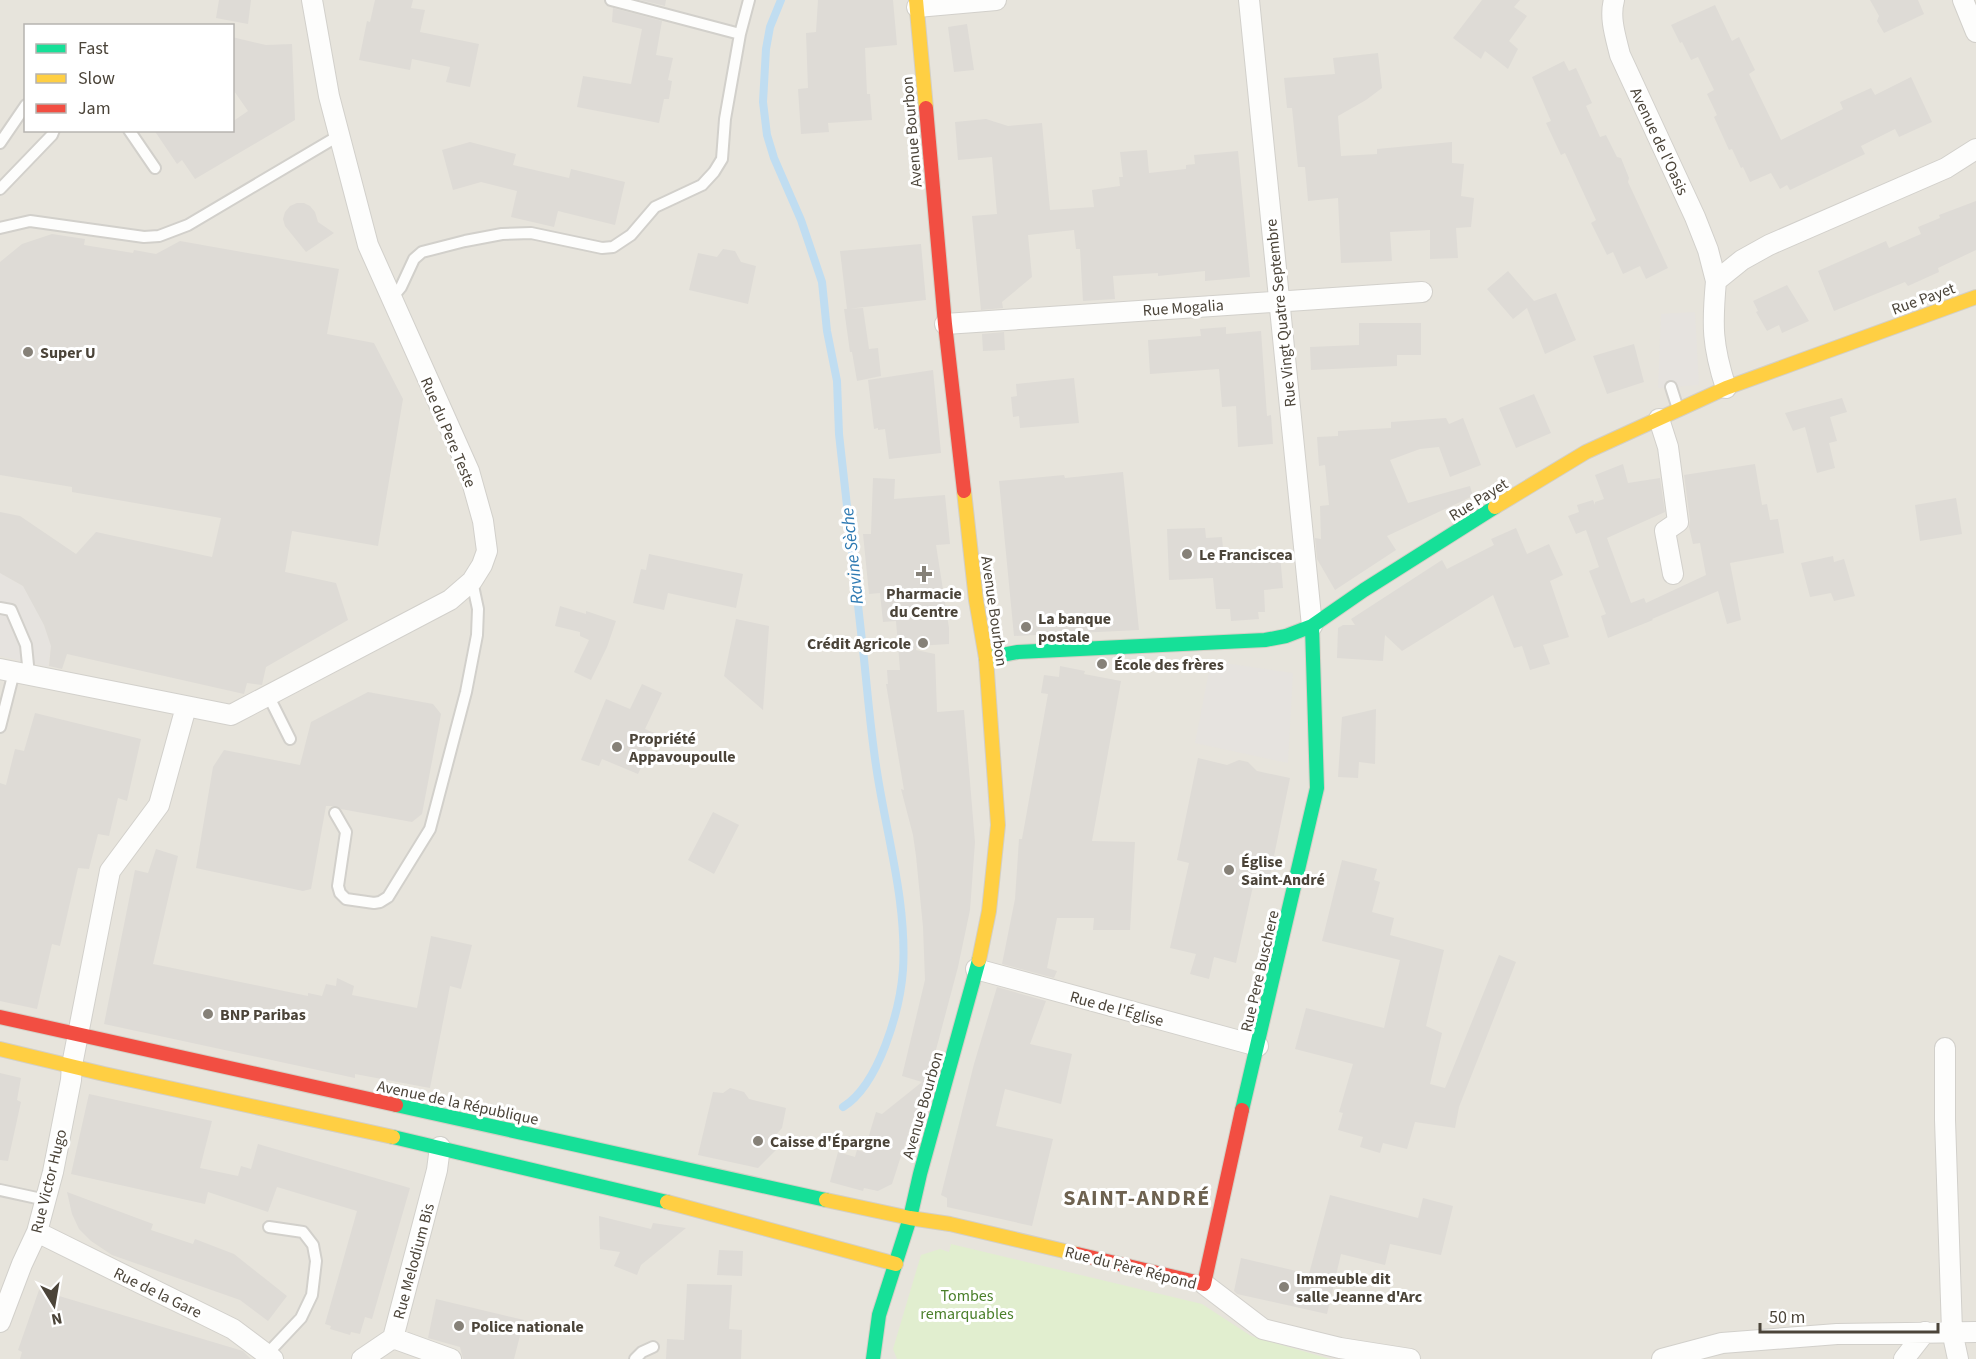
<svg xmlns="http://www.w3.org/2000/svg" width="1976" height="1359" viewBox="0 0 1976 1359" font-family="'Source Sans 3',sans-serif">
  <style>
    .residential { fill: #e7e4dc; fill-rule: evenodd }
    .green { fill: #e1eecf }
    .parking { fill: #e6e3df }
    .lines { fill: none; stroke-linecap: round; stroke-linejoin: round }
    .stream { stroke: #c0ddf1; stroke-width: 8 }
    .building { fill: #dedbd6 }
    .lane-casing { stroke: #d2d0cb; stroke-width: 14 }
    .street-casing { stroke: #d2d0cb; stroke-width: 22 }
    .fast-casing { stroke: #d3cfc5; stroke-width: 16 }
    .slow-casing { stroke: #d3cfc5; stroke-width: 16 }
    .jam-casing { stroke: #d3cfc5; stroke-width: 16 }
    .lane { stroke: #fdfdfc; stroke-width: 10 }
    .street { stroke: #fdfdfc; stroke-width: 20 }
    .fast { stroke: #16e098; stroke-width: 14 }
    .slow { stroke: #ffcf43; stroke-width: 14 }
    .jam { stroke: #f24e42; stroke-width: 14 }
    .poi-dot { fill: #868178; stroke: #fff; stroke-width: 2 }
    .labels { text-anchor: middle; stroke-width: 6; stroke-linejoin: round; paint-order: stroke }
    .street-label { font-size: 16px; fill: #4b4439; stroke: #fff }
    .poi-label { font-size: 16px; font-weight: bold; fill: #4b4439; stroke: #fff; text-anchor: start }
    .park-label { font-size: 16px; fill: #4a7f2a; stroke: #fff }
    .water-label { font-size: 18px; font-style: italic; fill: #2e7ab2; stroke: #fff }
    .district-label { font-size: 22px; font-weight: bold; letter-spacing: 1.5px; fill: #6e6250; stroke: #fff }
  </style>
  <rect width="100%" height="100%" fill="#f4f2ee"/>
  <path class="residential" d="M0,0h1976v1359h-1976zM26,26h206v104h-206z"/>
  <path class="green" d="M951,1244l251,60 49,32 79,23h-433l-4,-10 28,-94 19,-6 9,3z"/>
  <path class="parking" d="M1695,312l4,73 -41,3 3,-74z
    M0,573l26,15 21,44 4,14 -3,21 -48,-11z
    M1211,661l82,12 -5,90 -93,-20z"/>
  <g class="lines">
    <path class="stream" d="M781,0l-11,27 -4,22 -3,53 4,33 7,23 27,62 21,62 5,49 10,50 2,53c8,75 17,150 25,225 4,38 7,76 13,113 10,65 30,131 26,198 -3,40 -24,115 -60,137"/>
  </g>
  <path class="building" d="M219,0h32l-3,24 -32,-6z
    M375,0h38l-2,8 14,2 -5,22 59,12 -9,43 -24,-5 4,-15 -38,-8 -2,11 -51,-10 8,-39 3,1z
    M640,0h26l-1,6z
    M818,0h75l4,45 -32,3 2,46h3l2,26 -44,3 1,9 -28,2 -3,-45 10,-1 -2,-55 10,-1z
    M1482,0h38l-6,7 13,9 -18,25 9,8 -10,20 -23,-18 -4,8 -28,-21z
    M1870,0h48l6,14 -40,19 -7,-12 2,-5z
    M1715,5l17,36 7,-4 16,33 -6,4 32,66 62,-31 -3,-7 31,-14 4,7 36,-18 21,45 -33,15 -4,-8 -34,17 4,8 -75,36 -3,-5 -7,4 -9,-16 -21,9 -7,-15 -2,1 -9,-19 -3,1 -15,-33 3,-2 -10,-21 7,-4 -16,-33 -7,3 -9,-18 -2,1 -9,-18z
    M613,8l49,13 -6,34 17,3 -5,22 4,1 -3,18h-5l-5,24 -82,-16 6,-31 48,8 11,-55 -30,-7z
    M967,24l7,46 -20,2 -6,-45z
    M232,37l34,8 26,-1 3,76 -100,59 -13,-19 -5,4 -23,-34h78v-8l16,-11 -16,-23z
    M1378,53l4,35 -16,12 -28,16 3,40 36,-2v-5l75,-7v21l12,1 -3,32 13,2 -3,29 -15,1 2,30 -28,1v-29l-40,2 2,29 -51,2 -3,-65 -30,3 -3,-34h-7l-6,-59h-5l-3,-30 51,-4 -2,-16z
    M1564,61l5,10 7,-3 16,35 -6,3 14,31 6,-2 11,22 4,1 8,20 -1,4 40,86 -22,11 -6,-13 -17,8 -10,-22 -6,3 -16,-32 5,-3 -31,-67 -4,2 -15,-32 5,-2 -19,-44z
    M986,119l22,7 34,-3 8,87 44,-3 -2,-17 28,-4 -1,-9h4l-3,-25 27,-2 2,23 37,-4v-4l9,-1 -1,-9 44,-4 12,126 -45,4v-10l-47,5v-3l-45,3 2,23 -32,2 -3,-52h-4l-2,-19 -46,5 4,42 -30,25 1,6 -22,2 -9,-94 25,-2 -5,-57 -34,3 -3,-38z
    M470,142l46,12 -3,11 56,13 2,-9 54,13 -10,43 -57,-14 -4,16 -43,-10 6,-26 -36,-9 -28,8 -11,-40z
    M1976,201v49l-38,18 1,4 -31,14 -3,-4 -71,29 -16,-40 68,-30 3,7 32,-14 -3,-7 22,-9 -1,-3z
    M297,203h7l6,3 5,6 3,10 16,11 -28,19 -21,-26 -2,-7 2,-7 5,-6z
    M52,234l33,5 -1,6 49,8 1,-3 22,4 24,-13 159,28 -12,65 47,9 29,56 -25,147 -86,-15 -7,41 51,11 12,37 -82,47 -4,18 -15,-2 -3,11 -177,-40 -5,15 -13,-3 2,-20 -7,-21 -21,-39 -23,-13v-61l20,4 56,38 20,-22 116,25 9,-39 -149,-26v-5l-72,-12v-213l22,-18z
    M921,244l5,56 -79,9 -7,-58z
    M723,249l12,2 6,11 15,4 -8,38 -59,-14 9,-37 19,4z
    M1508,271l26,30 22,-8 20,47 -31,14 -18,-46 -14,11 -26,-30z
    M1787,285l22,36 -27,12 -3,-8 -12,6 -11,-19 2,-1 -5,-10z
    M863,308l6,41 9,-1 3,28 -24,5 -5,-29h-2l-6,-43z
    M1359,323h62v32h-24v11l-86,4 -1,-23 49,-2z
    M1226,327v7l35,-3 6,85 4,-1 2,29 -35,3 -2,-41 -14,1 -3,-38 -69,5 -2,-34 53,-4 -1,-7z
    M1004,332l1,18 -22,1 -1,-17z
    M1634,344l10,38 -37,12 -14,-38z
    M933,370l8,83 -52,6 -4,-30 -7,1v-2l-4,1 -6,-49z
    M1074,378l5,45 -59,5 -1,-12 -6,1 -2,-20 6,-1 -1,-12z
    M1534,394l17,39 -35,15 -17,-40z
    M1842,398l5,14 -17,5 7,24 -8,2 6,25 -18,5 -12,-46 -12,4 -8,-18z
    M1446,418l3,6 14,-6 18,47 -31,12 -11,-30 -19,2 -30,11 18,43 62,-17 3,10 -86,40 9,14 -61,40 -18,-31 -2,-21 6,1 -1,-33 9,-1 -4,-40 -6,1 -2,-29 21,-1v-5l53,-3v-6z
    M1623,464l5,19 32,-5 5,34 -58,26 24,65 13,-5 2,5 60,-28 -6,-32 -7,1 -4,-17 1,-7 -6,-45 71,-11 7,41 5,-1 3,16 8,-1 6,34 -54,10 11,57 -14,4 -9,-33 -66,28 1,1 -45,18 -7,-22 5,-2 -17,-43 10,-4 -13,-37 -10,4 -8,-18 11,-4 -2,-7 16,-5 2,5v-3l9,-3 -9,-24z
    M1123,472l16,158 -125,6 -15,-155 65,-6 1,3z
    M873,478l22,1 -1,20 51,-4 5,49 -14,1 13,83v16l-32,2 -1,4 19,4 2,58 27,-2 11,132 -5,68 -12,57 -29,109 -14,46h-3l-20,62 -14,7 -14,-3 -1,3 -33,-9 8,-30 17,5 2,-7 7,2 12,-40 6,2 40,-32 -20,-6 23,-96 -2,-53 -7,-71 -3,-21 -12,-46 3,1 -18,-106h2l-1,-14h13l-4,-49 -13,1 -3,-29 -11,1 -6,-60h8z
    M1956,498l6,36 -42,7 -5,-36z
    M1205,528l1,10 16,-1 2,24 56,-6 3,33 -19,2 1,22h-7l1,7 -28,2 -1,-12h-14l-3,-31 -44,2 -2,-51z
    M1516,528l11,26 22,-10 14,31 -13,6 19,56 -26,8 7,19 -20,6 -8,-24 -8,2 -21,-53 -91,56 -17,-16 -2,26 -46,-3 1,-30 5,-3h12l-4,-6 91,-59 5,9 47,-24 -3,-6z
    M649,554l94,20 -7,34 -68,-15 -4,17 -31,-7 8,-34 5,1z
    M1833,556l1,6 10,-3 11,37 -21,5 -3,-8 -21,4 -9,-34z
    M560,606l26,8v-3l30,10 -9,26 -16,33 -17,-8 15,-32 -9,-4v-4l-25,-6z
    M736,619l33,7 -6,84 -39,-34z
    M1060,666l25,5 -1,3 37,7 -29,160 43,1 -5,88h-37l1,-12h-37l-10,50 10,3 -3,7 -52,-14 13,-65 4,-60h3l26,-145 -7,-1 3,-18 15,2z
    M642,684l20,9 -17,36 12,5 -19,40 -36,-15 -3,7 -18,-6 25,-61 24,10z
    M368,692l65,12 8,10 -19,100 -10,8 -71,-13 -5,-3h-10l-15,83 -8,2 -107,-23 17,-101 11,-17 76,15 11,-43z
    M1376,709l-1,55 -16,-2 -1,16 -20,-1 4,-60z
    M35,713l106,26 -14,62 -9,-3 -9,38 -11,-2 -9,35 -11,-1 -18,78 -8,-2 -15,65 -37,-8v-218l6,2 9,-36 9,2z
    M1198,758l29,7 12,-5 9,2 9,9 33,7 -21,102 -14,-3 -19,86 -22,-6 -5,22 -19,-5 6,-20 -26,-6 19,-85 -12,-3z
    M713,812l26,13 -25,49 -26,-14z
    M156,849l22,7 -25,108 155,32v-3l14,3 4,-12 10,2 1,-8 17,8 -2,9 65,13 14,-72 41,9 -11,44 -11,-3 -20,102 -75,-14v4l-251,-54 31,-154 13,3z
    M1342,860l35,9 -3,11 6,2 -8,30 22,6 -4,17 54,15 -18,76 16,7 -12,51 15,4 54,-133 17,7 -57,145 -4,21 -40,-6 -8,27 -24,-6 -3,10 -20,-6 3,-10 -25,-7 5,-17 -4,-1 14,-48 -58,-15 11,-41 78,20 16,-68 -78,-19z
    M997,987l49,14 -16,43 42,10 -11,50 -56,-15 -9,37 57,13 -21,87 -85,-19v-9l-6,-3 33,-131z
    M0,1073l21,5 -4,22 4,2 -13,59 -8,-1z
    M730,1088l14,4 5,7 37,9 -4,20 -9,10 7,8 -22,22 -60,-13 15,-63 10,1z
    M89,1094l123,27 -12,47 38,8 3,-10 10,3 7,-25 152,44 -38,131 -7,-2 -5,17 -9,-2 -1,3 -20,-6 1,-3 -6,-2 32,-113 -80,-24 -9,25 -60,-20 -3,12 -134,-30z
    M67,1192l86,32 -2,6 42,14 2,-5 39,15 53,42 -19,25 -28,-21 -128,-45 -21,-14 -12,-12 -7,-15z
    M1330,1195l88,23 5,-20 30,8 -12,49 -51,-11 -5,21 -44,-11 -14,60 -90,-20 -3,-3 7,-33 68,16z
    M599,1216l52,13 2,-6 33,5 -45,37 -4,10 -23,-9 6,-14 -20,-3z
    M719,1250l24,1 -1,25 -25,-1z
    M687,1284l45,1 -3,44 13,1 -1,29h-75l1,-20 17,1z
    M39,1290l204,61 8,8h-231l2,-7 -4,-2z
    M436,1299l88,21 -10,39h-51l-3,-12 -32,-9z"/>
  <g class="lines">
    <defs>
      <path id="lane" d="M611,0l129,34
        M129,130l26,38
        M0,143l26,-38
        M0,189l52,-54 2,-5
        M0,228l30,-7 114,16 15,-1 29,-11 152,-90
        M391,299l10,-12 13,-28 8,-7 43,-11 37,-7 29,-1 71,15 11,-1 18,-12 24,-28 47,-22 12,-13 8,-13 3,-40 15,-85 9,-34
        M1671,387l7,22
        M0,608l11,2 15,35 3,30
        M269,697l21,42
        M0,727l14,-55
        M335,813l11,19 -8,54 2,7 6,6 28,4 6,-1 8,-5 42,-68 36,-137 11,-57 1,-26 -6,-28
        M0,1190l46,10
        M268,1353l33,-35 11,-23 4,-34 -3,-16 -10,-13 -34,-5
        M635,1359l7,-7 11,-5"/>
      <path id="street" d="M1249,0l63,626
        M1614,0c-5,18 2,38 6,55l75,162 13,33 8,31
        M1963,0l13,32
        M917,7l79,-7
        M945,324l477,-32
        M1726,388c-14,-43 -14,-63 -10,-107l26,-21 27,-15 177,-77 30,-19
        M1659,419l9,28 10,75 -13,9 8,43
        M0,669l231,46 219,-115 22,-19 10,-16 5,-14 -4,-30 -14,-50 -101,-226 -39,-149 -17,-96
        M976,969l282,77
        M1945,1048v72l7,211 6,28
        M37,1232l196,97 40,30
        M1204,1284l59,45 77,19 70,11
        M0,1322l22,-58 15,-32 16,-60 18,-92 1,-15 38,-194 49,-66 27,-98
        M393,1338l58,21
        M362,1359l31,-21 44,-168 3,-23
        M1662,1359l60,-16 115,-9 139,-2
        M1904,1359l21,-27"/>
      <path id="fast" d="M986,658l32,-6 247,-12 21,-4 26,-10 52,-36 131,-83
        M396,1105l430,95
        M1242,1110l75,-322 -5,-162
        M393,1137l274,65
        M873,1359l6,-44 31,-97 10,-44 59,-214"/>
      <path id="slow" d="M916,0l10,108
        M964,491l12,109 10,58 12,167 -9,86 -10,49
        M1495,507l91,-55 140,-64 250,-91
        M0,1049l104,25 289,63
        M826,1200l84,18 40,6 127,30
        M667,1202l229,62"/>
      <path id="jam" d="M926,108l19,216 19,167
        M0,1017l396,88
        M1077,1254l127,30 38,-174"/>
    </defs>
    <use href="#lane" class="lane-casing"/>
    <use href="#street" class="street-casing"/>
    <use href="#fast" class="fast-casing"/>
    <use href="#slow" class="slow-casing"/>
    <use href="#jam" class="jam-casing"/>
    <use href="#lane" class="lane"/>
    <use href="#street" class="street"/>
    <use href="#fast" class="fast"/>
    <use href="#slow" class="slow"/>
    <use href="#jam" class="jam"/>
  </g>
  <g class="poi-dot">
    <circle cx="28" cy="352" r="6"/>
    <circle cx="1187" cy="554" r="6"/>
    <path d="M921 565h6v6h6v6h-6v6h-6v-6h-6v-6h6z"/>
    <circle cx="1026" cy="627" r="6"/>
    <circle cx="923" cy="643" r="6"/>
    <circle cx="1102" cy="664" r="6"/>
    <circle cx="617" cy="747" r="6"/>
    <circle cx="1229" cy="870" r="6"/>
    <circle cx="208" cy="1014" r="6"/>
    <circle cx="758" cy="1141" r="6"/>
    <circle cx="1284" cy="1287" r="6"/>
    <circle cx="459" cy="1326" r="6"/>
  </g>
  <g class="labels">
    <g class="street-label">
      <text transform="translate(911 132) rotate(-95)" y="6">Avenue Bourbon</text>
      <text transform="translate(1660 141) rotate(65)" y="6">Avenue de l'Oasis</text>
      <text transform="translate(1923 298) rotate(-20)" y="6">Rue Payet</text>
      <text transform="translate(1183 307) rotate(-4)" y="6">Rue Mogalia</text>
      <text transform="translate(1280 313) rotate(-96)" y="6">Rue Vingt Quatre Septembre</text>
      <text transform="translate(449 432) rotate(67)" y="6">Rue du Pere Teste</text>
      <text transform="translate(1478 499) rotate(-32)" y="6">Rue Payet</text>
      <text transform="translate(995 611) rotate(82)" y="6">Avenue Bourbon</text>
      <text transform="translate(1259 971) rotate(-77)" y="6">Rue Pere Buschere</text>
      <text transform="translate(1117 1008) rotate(15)" y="6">Rue de l'Église</text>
      <text transform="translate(458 1102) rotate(12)" y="6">Avenue de la République</text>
      <text transform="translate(922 1105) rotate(-74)" y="6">Avenue Bourbon</text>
      <text transform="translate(48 1181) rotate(-76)" y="6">Rue Victor Hugo</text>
      <text transform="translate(413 1261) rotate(-75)" y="6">Rue Melodium Bis</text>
      <text transform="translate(1131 1267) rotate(14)" y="6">Rue du Père Répond</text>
      <text transform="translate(158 1292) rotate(26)" y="6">Rue de la Gare</text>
    </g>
    <g class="poi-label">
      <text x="40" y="358">Super U</text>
      <text x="1199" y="560">Le Franciscea</text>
      <text x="924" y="599" text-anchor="middle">Pharmacie<tspan x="924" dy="18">du Centre</tspan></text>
      <text x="1038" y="624">La banque<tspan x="1038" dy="18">postale</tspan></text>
      <text x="911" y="649" text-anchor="end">Crédit Agricole</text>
      <text x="1114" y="670">École des frères</text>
      <text x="629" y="744">Propriété<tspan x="629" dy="18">Appavoupoulle</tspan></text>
      <text x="1241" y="867">Église<tspan x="1241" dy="18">Saint-André</tspan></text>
      <text x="220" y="1020">BNP Paribas</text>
      <text x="770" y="1147">Caisse d'Épargne</text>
      <text x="1296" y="1284">Immeuble dit<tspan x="1296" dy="18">salle Jeanne d'Arc</tspan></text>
      <text x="471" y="1332">Police nationale</text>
    </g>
    <g class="park-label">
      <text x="967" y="1301">Tombes<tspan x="967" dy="18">remarquables</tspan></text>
    </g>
    <g class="water-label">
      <text transform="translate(852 556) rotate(-96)" y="6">Ravine Sèche</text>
    </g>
    <g class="district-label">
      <text x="1137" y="1205">SAINT-ANDRÉ</text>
    </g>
  </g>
  <rect x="24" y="24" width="210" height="108" fill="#ffffff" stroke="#b7b4b0" stroke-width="1.5"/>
  <rect x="36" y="44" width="30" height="9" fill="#16e098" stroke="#b7b4b0" stroke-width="1.5"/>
  <text x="78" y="54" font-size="18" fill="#4b4439">Fast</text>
  <rect x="36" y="74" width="30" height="9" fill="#ffcf43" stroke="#b7b4b0" stroke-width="1.5"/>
  <text x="78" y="84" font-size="18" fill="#4b4439">Slow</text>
  <rect x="36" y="104" width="30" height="9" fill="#f24e42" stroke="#b7b4b0" stroke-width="1.5"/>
  <text x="78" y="114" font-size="18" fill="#4b4439">Jam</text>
  <g transform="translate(54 1305) rotate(169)" stroke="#ffffff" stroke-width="4.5" paint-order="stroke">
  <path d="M0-4.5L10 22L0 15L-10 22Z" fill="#4b4439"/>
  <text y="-9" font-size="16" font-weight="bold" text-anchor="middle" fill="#4b4439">N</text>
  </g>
  <path d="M1760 1323v9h178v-9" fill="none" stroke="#4b4439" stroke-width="3"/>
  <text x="1769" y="1323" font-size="18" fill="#4b4439" stroke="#ffffff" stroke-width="4.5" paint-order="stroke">50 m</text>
</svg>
